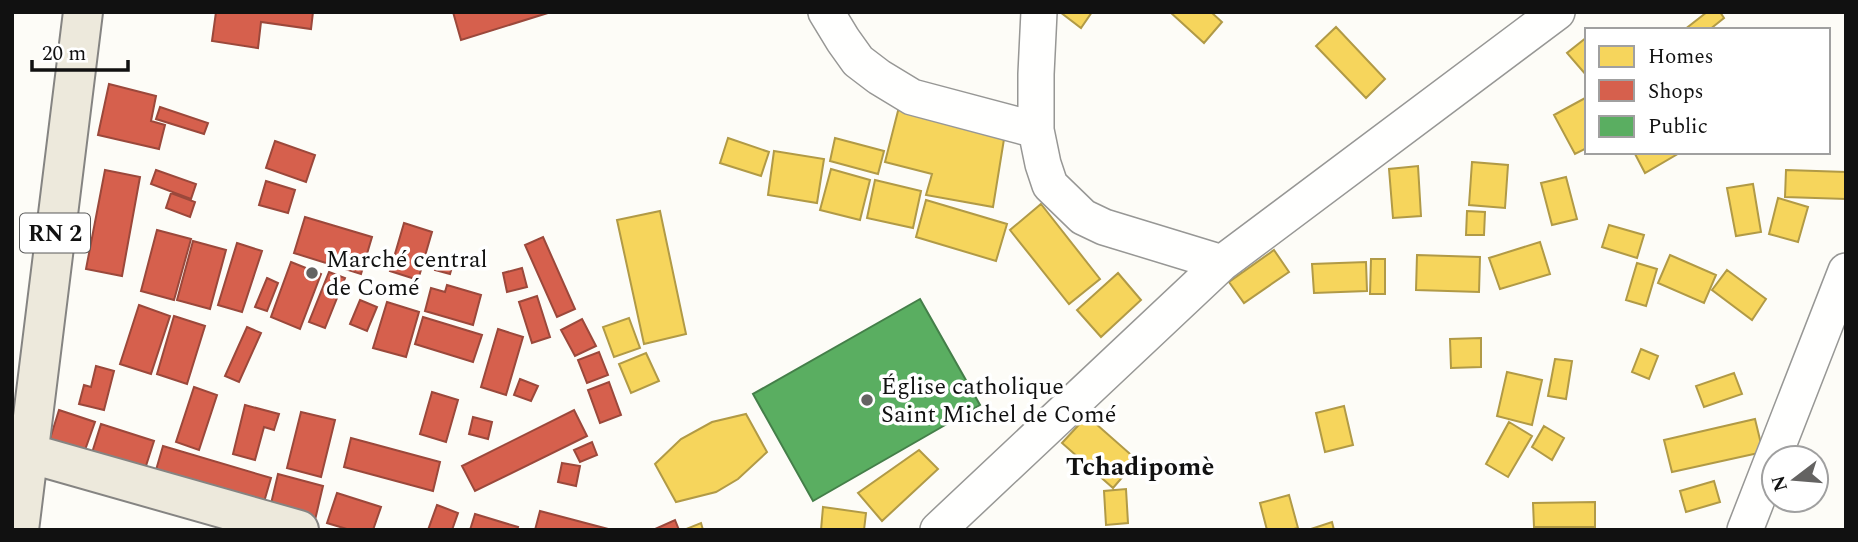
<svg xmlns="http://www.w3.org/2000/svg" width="1858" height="542" viewBox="0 0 1858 542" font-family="Spectral,serif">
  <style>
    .homes { fill: #f6d55c; stroke: #b19a46; stroke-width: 2 }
    .shops { fill: #d6604d; stroke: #9b483b; stroke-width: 2 }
    .public { fill: #5aae61; stroke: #447f49; stroke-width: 2 }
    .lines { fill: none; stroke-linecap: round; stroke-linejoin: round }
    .street-casing { stroke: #979795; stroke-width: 38 }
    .primary-casing { stroke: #858482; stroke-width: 42 }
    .street { stroke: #fffffe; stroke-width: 35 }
    .primary { stroke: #ede9dc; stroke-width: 38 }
    .poi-dot { fill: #646362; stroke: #fff; stroke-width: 2.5 }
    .labels { text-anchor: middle; stroke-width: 7; stroke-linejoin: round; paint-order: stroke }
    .shield { fill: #fff; stroke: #585858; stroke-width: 2 }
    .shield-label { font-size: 23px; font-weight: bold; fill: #111 }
    .poi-label { font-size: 24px; fill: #111; stroke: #fff; text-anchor: start }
    .neighbourhood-label { font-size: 26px; font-weight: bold; fill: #111; stroke: #fff }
  </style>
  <rect width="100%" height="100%" fill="#fdfcf7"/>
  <path class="homes" d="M1060,12h32l-11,16z
    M1170,12h41l11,10 -18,21z
    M1707,12h13l4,6 -15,12h-25z
    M1336,27l49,52 -19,19 -50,-52z
    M1587,37v39l-20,-23z
    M1587,97v51l-12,6 -21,-39z
    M899,107l106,26 -12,74 -67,-12 6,-21 -47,-12z
    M728,138l41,14 -8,24 -41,-13z
    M835,138l49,13 -6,23 -48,-13z
    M774,151l50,8 -7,44 -49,-8z
    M1634,152h47l-36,21z
    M1472,162l36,3 -3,43 -36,-3z
    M1418,166l3,50 -28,2 -4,-49z
    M831,169l39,11 -10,40 -40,-10z
    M1786,170l60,2v27l-61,-2z
    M1566,177l11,42 -25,6 -11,-42z
    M875,180l46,11 -8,37 -46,-10z
    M1753,184l8,48 -25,4 -9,-48z
    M1778,198l30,9 -10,35 -29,-8z
    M926,200l81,24 -11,37 -80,-24z
    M1041,204l59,75 -31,25 -59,-74z
    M660,211l26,123 -42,10 -27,-124z
    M1467,211l18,1 -1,23h-18z
    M1609,225l35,10 -7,23 -35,-11z
    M1540,242l10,32 -50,15 -11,-31z
    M1274,250l15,22 -45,31 -15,-21z
    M1417,255l63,2 -1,35 -63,-2z
    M1670,255l46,20 -12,28 -46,-20z
    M1371,259h14v35h-15z
    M1366,262l1,29 -53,2 -2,-29z
    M1637,263l20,6 -11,37 -20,-6z
    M1727,270l39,29 -14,21 -40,-30z
    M1118,273l23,27 -40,37 -24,-27z
    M629,318l11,30 -26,9 -11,-30z
    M1481,338v29l-30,1 -1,-29z
    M1641,349l17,7 -9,23 -17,-7z
    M646,353l13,28 -28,12 -12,-29z
    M1555,359l17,2 -6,38 -18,-3z
    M1507,372l35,8 -10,45 -35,-9z
    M1734,373l8,21 -38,13 -8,-21z
    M1344,406l9,39 -28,7 -9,-39z
    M746,414l21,38 -29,27 -22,13 -40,10 -21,-38 26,-25 31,-17z
    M1087,416l50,44 -24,28 -51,-45z
    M1755,419l8,33 -91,20 -8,-32z
    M1509,422l23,14 -24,41 -22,-13z
    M1544,426l20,12 -12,22 -20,-13z
    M919,450l19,19 -56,52 -24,-28z
    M1714,481l6,21 -34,10 -6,-21z
    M1126,489l2,34 -22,2 -2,-34z
    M1289,495l9,33 -8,2h-23l-7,-27z
    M1595,502v25h-61l-1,-24z
    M823,507l43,6 -2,17h-43z
    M1332,522l2,8h-26z
    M701,523l2,7h-16l-1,-1z"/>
  <path class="shops" d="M216,12h97l-2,17 -50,-7 -3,26 -46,-7z
    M453,12h98l-90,28z
    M109,84l47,12 -5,25 14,4 -6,24 -61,-14z
    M160,107l48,16 -4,11 -48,-15z
    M275,141l40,14 -9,27 -40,-14z
    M105,170l35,7 -18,99 -36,-7z
    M156,170l40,14 -5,15 -40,-15z
    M266,181l29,9 -7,23 -29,-8z
    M171,193l24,9 -5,15 -24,-9z
    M305,217l67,20 -11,37 -67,-21z
    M404,223l28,9 -14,48 -28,-9z
    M157,230l34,9 -17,61 -33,-9z
    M543,237l32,72 -18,8 -32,-72z
    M193,241l33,9 -16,59 -33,-9z
    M237,243l25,8 -20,61 -24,-7z
    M438,256l16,4 -4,14 -15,-4z
    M291,262l30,12 -21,55 -29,-12z
    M522,268l5,19 -20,5 -4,-19z
    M329,272l16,6 -20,50 -16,-6z
    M267,278l11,5 -11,28 -12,-4z
    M447,285l34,10 -8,30 -48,-14 6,-23 14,4z
    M537,296l13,41 -18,6 -13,-41z
    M360,300l17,7 -10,24 -17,-7z
    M387,302l32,10 -13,45 -33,-9z
    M139,305l31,11 -19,58 -31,-10z
    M174,316l31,10 -18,58 -30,-10z
    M423,317l59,18 -9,27 -58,-18z
    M582,319l14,27 -21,10 -14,-26z
    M247,327l14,6 -22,49 -14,-6z
    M498,329l25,8 -17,58 -25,-8z
    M599,352l9,23 -21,8 -9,-23z
    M96,366l18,5 -10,39 -25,-6 5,-19 7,2z
    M520,379l18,7 -7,15 -17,-6z
    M609,382l12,33 -21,8 -12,-33z
    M194,387l23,8 -18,55 -23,-8z
    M432,392l26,8 -12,42 -26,-8z
    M245,405l34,9 -5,16 -10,-3 -9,33 -22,-6z
    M59,410l36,12 -10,28 -35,-11z
    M574,410l13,26 -112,55 -13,-25z
    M301,412l34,8 -14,57 -34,-9z
    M473,417l19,5 -4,17 -19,-5z
    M101,424l53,17 -10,31 -53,-16z
    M351,438l89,24 -7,29 -89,-24z
    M592,442l5,13 -17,7 -6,-12z
    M163,446l108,32 -7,24 -108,-32z
    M562,463l18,3 -4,20 -18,-4z
    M278,474l45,12 -8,34 -45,-12z
    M337,493l44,14 -8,23h-23l-23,-7z
    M437,505l21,8 -6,17h-24z
    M540,511l72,19h-77z
    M475,514l43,13 -1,3h-47z
    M675,520l4,10h-26z"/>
  <path class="public" d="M920,299l60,106 -167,96 -60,-107z"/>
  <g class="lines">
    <defs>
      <path id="street" d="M826,12l17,28 15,21 21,16 33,20 124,33
        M1039,12l-3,62v56l7,34 7,21 33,32 21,10 118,36
        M938,530l284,-267 335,-251
        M1745,530l101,-259"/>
      <path id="primary" d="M12,451l16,2 271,77
        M19,530l64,-518"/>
    </defs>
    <use href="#street" class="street-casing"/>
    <use href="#primary" class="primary-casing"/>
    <use href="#street" class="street"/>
    <use href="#primary" class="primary"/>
  </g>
  <g class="poi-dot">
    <circle cx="312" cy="273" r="7"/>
    <circle cx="867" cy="400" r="7"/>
  </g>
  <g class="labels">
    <rect class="shield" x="20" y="213.5" width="70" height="39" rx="5"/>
    <g class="shield-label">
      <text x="55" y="241">RN 2</text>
    </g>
    <g class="poi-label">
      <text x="326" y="267">Marché central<tspan x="326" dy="28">de Comé</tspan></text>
      <text x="881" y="394">Église catholique<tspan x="881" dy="28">Saint Michel de Comé</tspan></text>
    </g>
    <g class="neighbourhood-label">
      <text x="1140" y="475">Tchadipomè</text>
    </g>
  </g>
  <rect width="1858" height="542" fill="none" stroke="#111111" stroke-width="28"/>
  <rect x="1585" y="28" width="245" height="126" fill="#ffffff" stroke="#a0a0a0" stroke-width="2"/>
  <rect x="1599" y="46" width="35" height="21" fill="#f6d55c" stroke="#a0a0a0" stroke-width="2"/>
  <text x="1648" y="63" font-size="21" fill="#111111">Homes</text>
  <rect x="1599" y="80" width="35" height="21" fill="#d6604d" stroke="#a0a0a0" stroke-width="2"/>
  <text x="1648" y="98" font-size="21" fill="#111111">Shops</text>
  <rect x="1599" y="116" width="35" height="21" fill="#5aae61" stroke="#a0a0a0" stroke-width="2"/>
  <text x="1648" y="133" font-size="21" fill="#111111">Public</text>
  <g transform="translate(1795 479) rotate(254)"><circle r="33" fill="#ffffff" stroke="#a0a0a0" stroke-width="2"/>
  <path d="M0-5L12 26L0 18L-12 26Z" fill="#646362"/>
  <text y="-10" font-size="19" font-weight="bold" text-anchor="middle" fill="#111111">N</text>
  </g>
  <path d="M32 60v10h96v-10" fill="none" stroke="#111111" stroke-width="3.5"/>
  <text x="42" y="60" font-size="21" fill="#111111" stroke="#ffffff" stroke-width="5" paint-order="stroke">20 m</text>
</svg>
